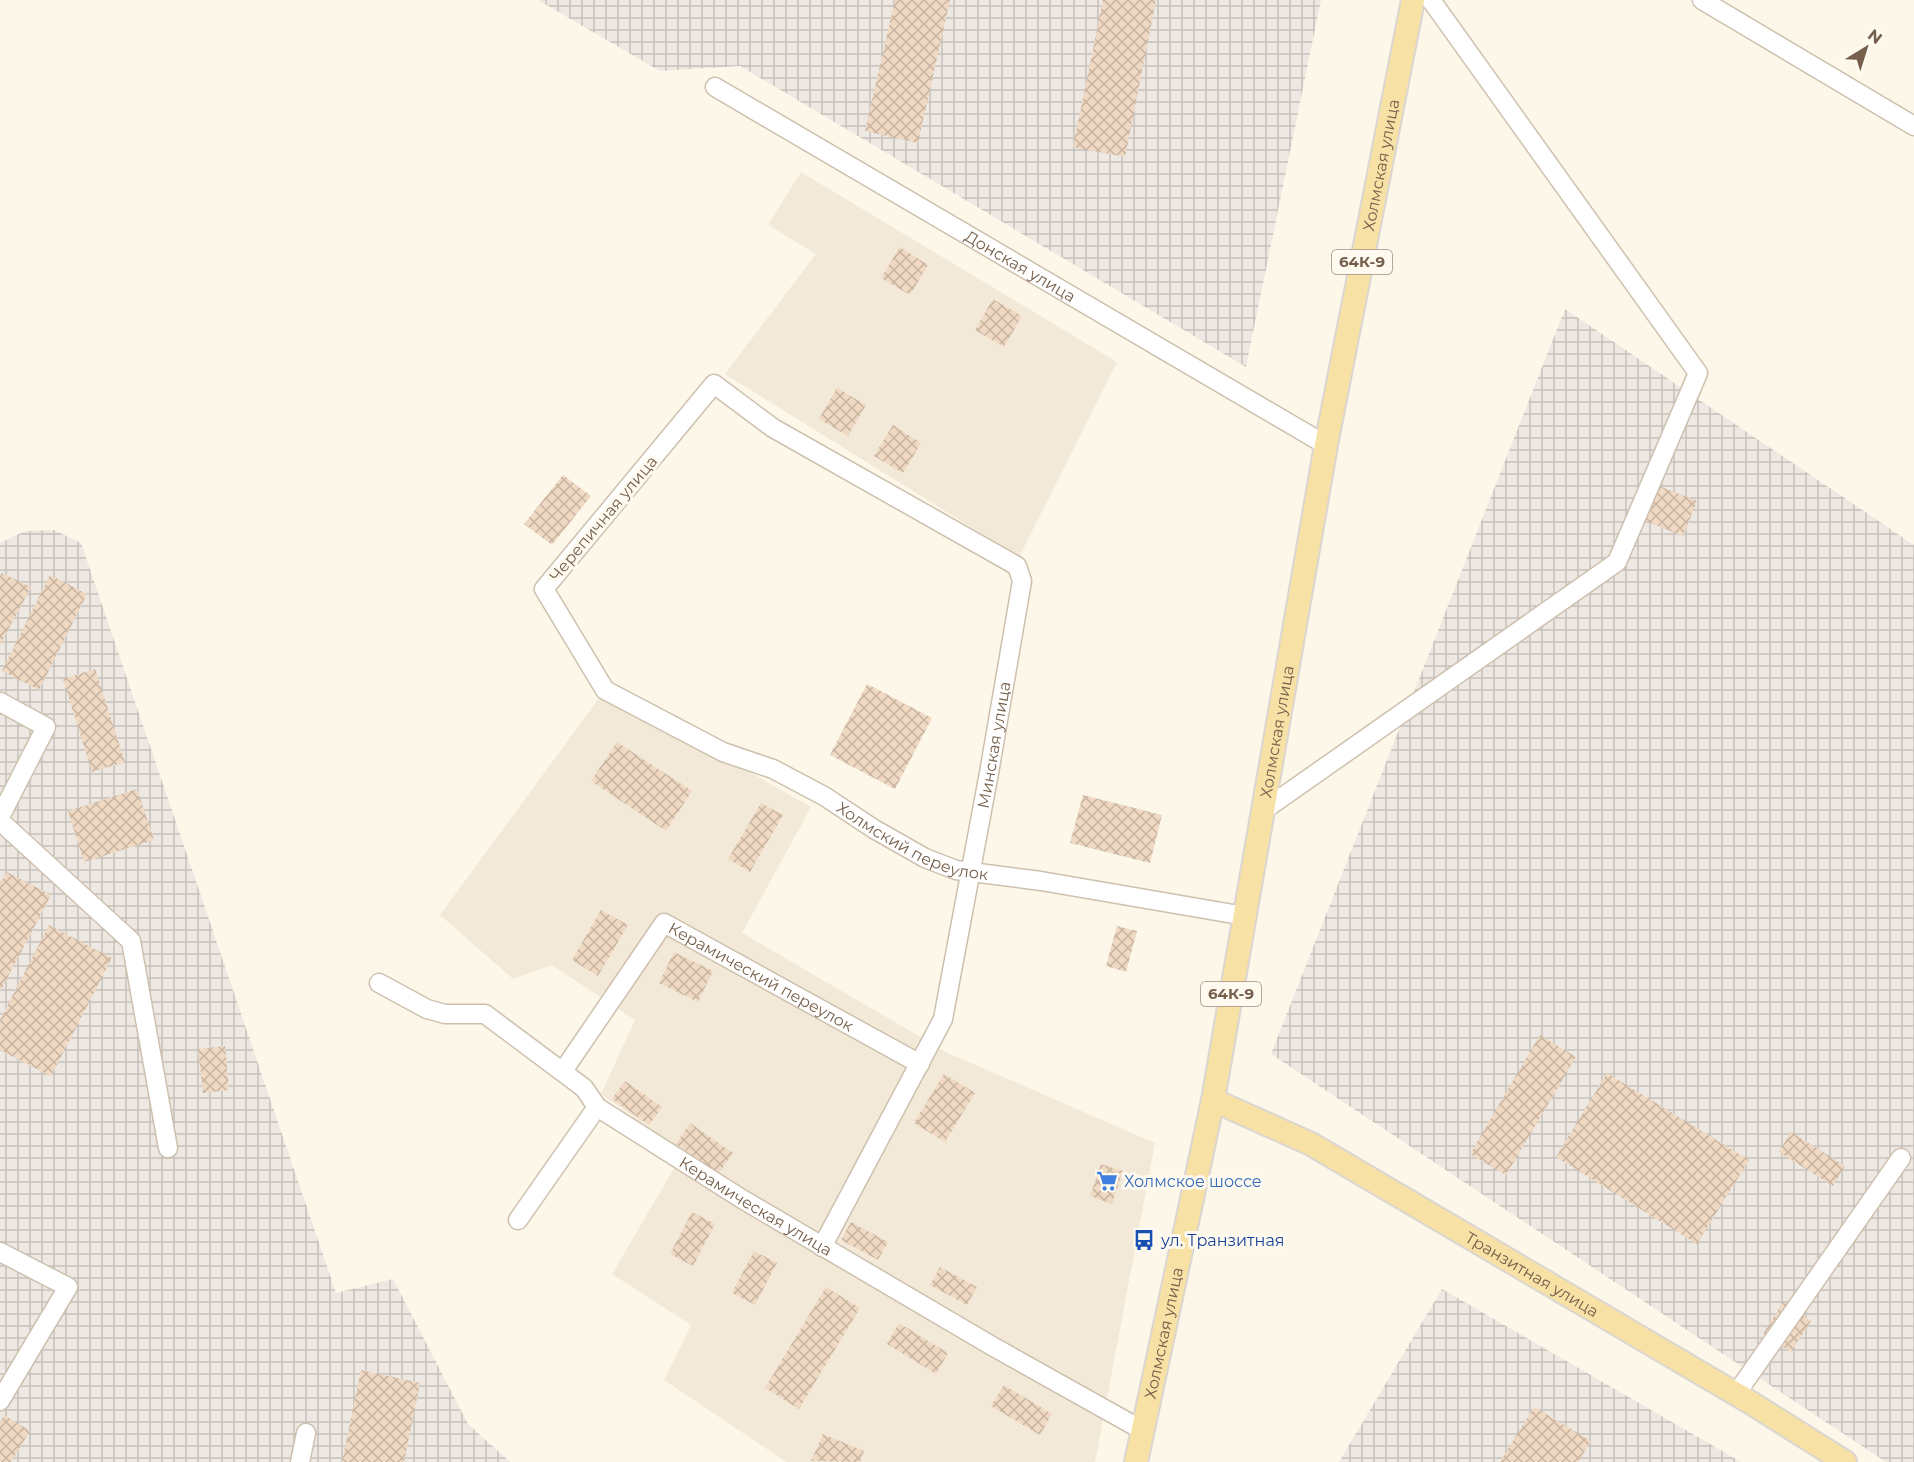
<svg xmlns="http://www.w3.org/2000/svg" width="1914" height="1462" viewBox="0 0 1914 1462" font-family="Montserrat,sans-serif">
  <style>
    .residential { fill: #f3e9d8 }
    .industrial { fill: url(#industrial-grid) }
    .building { fill: url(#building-cross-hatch) }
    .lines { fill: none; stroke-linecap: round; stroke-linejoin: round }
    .minor-casing { stroke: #cec0af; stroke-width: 21 }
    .major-casing { stroke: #dbd6d1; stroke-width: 26 }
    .minor { stroke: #fff; stroke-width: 18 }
    .major { stroke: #f7e1a5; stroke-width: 22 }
    .labels { text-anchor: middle; stroke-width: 6; stroke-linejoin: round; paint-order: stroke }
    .shield { fill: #fefaf0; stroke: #9f8e7e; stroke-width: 1.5 }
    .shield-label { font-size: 15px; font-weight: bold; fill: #76604d }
    .street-label { font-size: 16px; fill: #76604d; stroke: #fefaf0 }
    .shop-label { font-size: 16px; fill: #366cbe; stroke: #fefaf0; text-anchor: start }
    .transit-label { font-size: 16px; fill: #164399; stroke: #fefaf0; text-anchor: start }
  </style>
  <defs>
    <pattern id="industrial-grid" width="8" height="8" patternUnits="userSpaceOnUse" patternTransform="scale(1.5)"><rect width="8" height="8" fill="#ede9e2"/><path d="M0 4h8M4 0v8" fill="none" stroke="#c5c0b9"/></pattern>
    <pattern id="building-cross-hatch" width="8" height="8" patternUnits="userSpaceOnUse" patternTransform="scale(1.5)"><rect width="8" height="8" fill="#f0d9c2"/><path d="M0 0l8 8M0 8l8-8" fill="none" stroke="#c7b3a0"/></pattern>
  </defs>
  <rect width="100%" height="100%" fill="#fcf7e9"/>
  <path class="residential" d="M801,172l316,190 -98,195 -294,-183 91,-120 -48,-29z
    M605,690l206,117 -69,126 206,120 207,90 -60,319h-309l-122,-82 27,-55 -79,-51 71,-121 -82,-59 34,-74 -83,-55 -39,14 -73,-64z"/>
  <path class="industrial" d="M538,0h783l-75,367 -506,-301 -80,5z
    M1565,309l349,236v917h-28l-615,-408z
    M54,530l27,13 255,750 57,-14 75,145 42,38h-510v-919l25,-12z
    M1442,1289l299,173h-402z"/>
  <path class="building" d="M895,0h55l-32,143 -53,-12z
    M1103,0h53l-31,157 -52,-10z
    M900,247l28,18 -18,30 -29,-17z
    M993,299l29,17 -18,31 -29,-17z
    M837,388l29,17 -18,31 -29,-17z
    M893,425l28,18 -18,30 -29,-17z
    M563,475l28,21 -39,49 -28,-21z
    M1659,486l38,15 -14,35 -38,-15z
    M2,573l29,14 -31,58v-69z
    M50,575l37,19 -48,96 -37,-19z
    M95,669l30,93 -33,10 -29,-93z
    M867,684l65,34 -37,71 -65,-34z
    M617,742l75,49 -26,40 -75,-50z
    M137,789l17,51 -70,22 -16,-51z
    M1083,795l79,20 -12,48 -80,-20z
    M761,803l22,12 -33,57 -22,-13z
    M7,872l44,23 -51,97v-108z
    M601,910l27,15 -30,51 -26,-16z
    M49,925l63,33 -61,118 -51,-26v-30z
    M1117,926l20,5 -11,41 -20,-6z
    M674,952l39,19 -15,31 -39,-19z
    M1540,1035l36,22 -70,118 -36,-21z
    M225,1046l4,44 -26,3 -5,-44z
    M1607,1073l142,87 -52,84 -141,-87z
    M944,1074l31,19 -30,49 -31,-19z
    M625,1081l37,26 -13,18 -37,-26z
    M690,1123l43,30 -14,20 -43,-29z
    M1791,1132l54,34 -12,20 -54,-34z
    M1101,1164l22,7 -11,33 -22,-8z
    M692,1212l23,12 -22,42 -23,-12z
    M851,1222l37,20 -10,18 -37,-20z
    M754,1251l23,12 -22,42 -23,-12z
    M940,1267l37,20 -10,18 -37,-20z
    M826,1287l34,21 -61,101 -34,-21z
    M1783,1302l28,19 -20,31 -28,-18z
    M899,1323l49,30 -12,21 -49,-30z
    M361,1370l59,13 -16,79h-62z
    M1004,1385l48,29 -12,21 -49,-29z
    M1534,1407l57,34 -13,21h-78z
    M4,1415l26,16 -19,31h-11v-39z
    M823,1434l41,17 -4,11 -49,-1z"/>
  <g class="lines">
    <defs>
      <g id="minor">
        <path d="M1702,0l212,126"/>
        <path id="s1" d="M715,87l611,358"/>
        <path d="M0,702l46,25 -46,90"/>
        <path d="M1264,810l353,-248 81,-189 -267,-373"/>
        <path d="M0,821l131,120 37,207"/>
        <path id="s2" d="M379,983l48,26 18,5h40l99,74 13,19 145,92 250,147 150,84"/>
        <path id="s3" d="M563,1071l101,-148 256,141"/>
        <path d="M518,1220l79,-113"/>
        <path id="s4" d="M822,1247l121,-228 46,-246 33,-192 -5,-15 -244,-138 -59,-44 -170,205 61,101 118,62 50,17 51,27 50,33 51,29 31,12 85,11 204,35"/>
        <path d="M0,1252l68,35 -68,114"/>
        <path d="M1736,1394l165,-236"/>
        <path d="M300,1462l6,-29"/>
      </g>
      <g id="major">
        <path id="s5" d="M1213,1100l98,44 437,257 97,61"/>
        <path id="s6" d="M1136,1462l77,-362 113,-655 87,-445"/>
      </g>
    </defs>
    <use href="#minor" class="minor-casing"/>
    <use href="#major" class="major-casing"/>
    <use href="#minor" class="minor"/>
    <use href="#major" class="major"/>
  </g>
  <defs>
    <symbol id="supermarket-bare" viewBox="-9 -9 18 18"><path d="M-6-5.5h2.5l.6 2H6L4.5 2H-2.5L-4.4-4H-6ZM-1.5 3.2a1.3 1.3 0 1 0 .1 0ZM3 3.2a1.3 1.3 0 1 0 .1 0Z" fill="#3f7fe0" stroke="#fefaf0" stroke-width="2.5" paint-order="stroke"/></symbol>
    <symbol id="bus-bare" viewBox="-9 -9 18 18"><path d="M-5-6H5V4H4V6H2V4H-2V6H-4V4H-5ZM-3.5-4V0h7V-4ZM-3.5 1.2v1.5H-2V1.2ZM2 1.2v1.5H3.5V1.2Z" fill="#1a4fb4" stroke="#fefaf0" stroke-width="2.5" paint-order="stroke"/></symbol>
  </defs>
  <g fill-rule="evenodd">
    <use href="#supermarket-bare" x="1092" y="1166" width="30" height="30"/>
    <use href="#bus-bare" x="1129" y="1225" width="30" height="30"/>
  </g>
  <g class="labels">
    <g class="shield">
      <rect x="1332" y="250" width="60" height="24" rx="4.5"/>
      <rect x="1201" y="982" width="60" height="24" rx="4.5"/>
    </g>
    <g class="shield-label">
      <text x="1362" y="267">64К-9</text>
      <text x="1231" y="999">64К-9</text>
    </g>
    <g class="street-label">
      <text dy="6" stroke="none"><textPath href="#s6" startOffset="1320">Холмская улица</textPath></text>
      <text dy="6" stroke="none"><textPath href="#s1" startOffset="354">Донская улица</textPath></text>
      <text transform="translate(603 518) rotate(-50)" y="6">Черепичная улица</text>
      <text dy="6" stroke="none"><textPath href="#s6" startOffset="744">Холмская улица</textPath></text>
      <text dy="6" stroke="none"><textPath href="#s4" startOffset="537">Минская улица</textPath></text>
      <text dy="6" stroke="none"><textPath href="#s4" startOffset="1802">Холмский переулок</textPath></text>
      <text dy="6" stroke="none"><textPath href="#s3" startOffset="290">Керамический переулок</textPath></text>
      <text dy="6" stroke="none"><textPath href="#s2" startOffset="447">Керамическая улица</textPath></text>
      <text dy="6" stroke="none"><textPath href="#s5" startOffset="364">Транзитная улица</textPath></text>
      <text dy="6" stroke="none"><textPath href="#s6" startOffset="132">Холмская улица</textPath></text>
    </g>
    <g class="shop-label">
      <text x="1124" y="1187">Холмское шоссе</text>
    </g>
    <g class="transit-label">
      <text x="1161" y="1246">ул. Транзитная</text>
    </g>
  </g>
  <g transform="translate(1866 48) rotate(38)" stroke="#fefaf0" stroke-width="4.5" paint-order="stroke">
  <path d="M0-4.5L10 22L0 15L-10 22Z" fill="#76604d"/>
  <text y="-9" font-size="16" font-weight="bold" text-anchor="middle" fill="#76604d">N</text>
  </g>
</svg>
